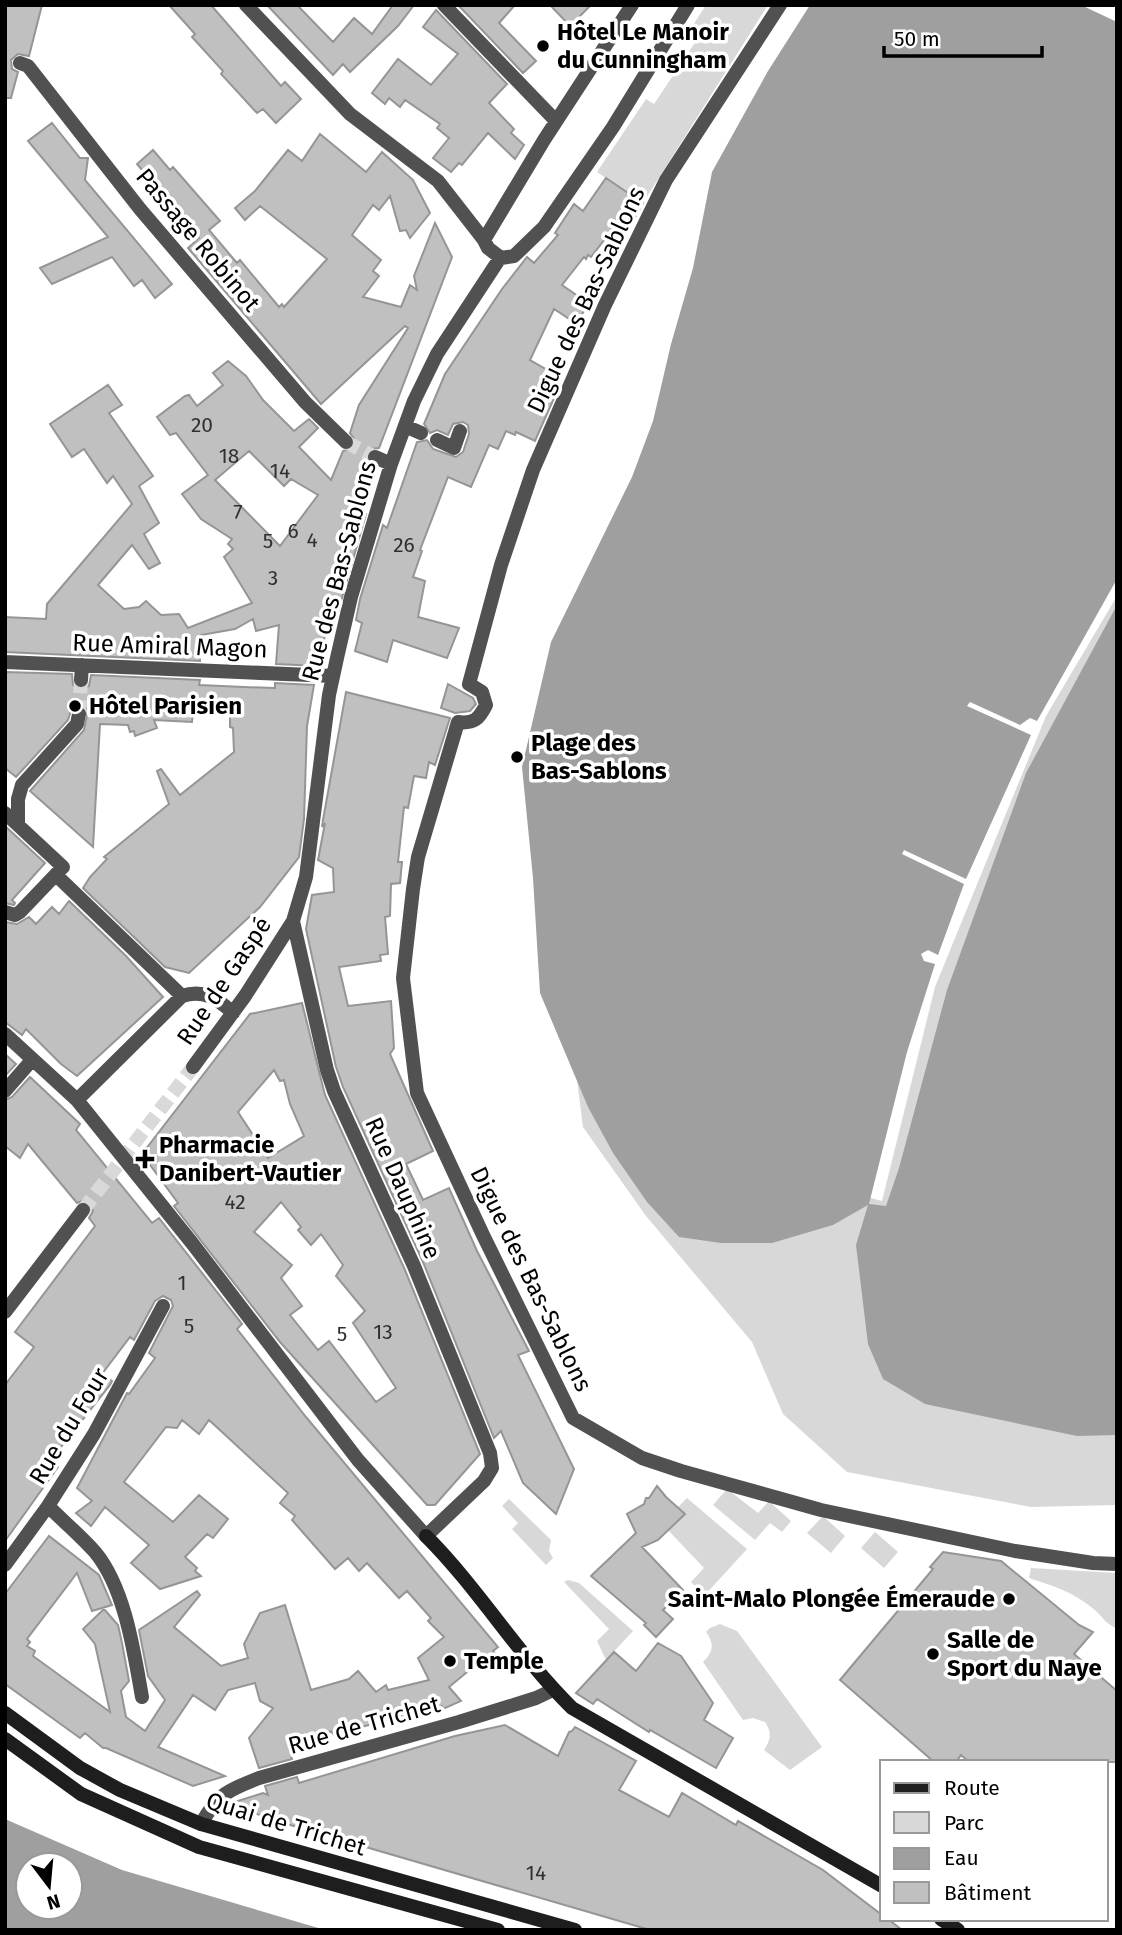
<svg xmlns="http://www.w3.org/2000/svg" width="1122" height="1935" viewBox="0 0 1122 1935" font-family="'Fira Sans',sans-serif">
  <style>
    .green { fill: #d8d8d8 }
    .water { fill: #9f9f9f; fill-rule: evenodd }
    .building { fill: #c0c0c0; stroke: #959595; stroke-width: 2; fill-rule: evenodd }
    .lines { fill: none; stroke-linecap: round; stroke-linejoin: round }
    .street-tunnel { stroke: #d9d9d9; stroke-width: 14; stroke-dasharray: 14 7; stroke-linecap: butt }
    .street { stroke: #515151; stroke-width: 14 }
    .secondary { stroke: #1e1e1e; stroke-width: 14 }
    .poi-dot { fill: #000; stroke: #fff; stroke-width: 2.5 }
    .labels { text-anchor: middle; stroke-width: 7; stroke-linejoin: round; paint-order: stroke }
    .number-label { font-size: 21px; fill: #303030 }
    .poi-label { font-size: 24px; font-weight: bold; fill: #000; stroke: #fff; text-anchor: start }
    .street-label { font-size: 24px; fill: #000; stroke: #fff }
  </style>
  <rect width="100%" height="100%" fill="#fff"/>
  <path class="green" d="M706,5h62l-125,198 -46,-31 49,-73 8,5 46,-69 -9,-7z
    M1117,596v909l-86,2 -184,-35 -64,-58 -31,-72 -106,-126 -63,-89 -17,-133 305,204 11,3 53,-214 111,-271z
    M727,1489l31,24 11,-12 22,20 -9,11 -12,-9 -15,17 -42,-35z
    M687,1498l60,51 -43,47 -13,-14 13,-14 -37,-39 10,-21z
    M509,1499l42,41 -2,11 4,7 -7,7 -34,-36 6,-6 -16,-17z
    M823,1516l22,20 -14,17 -24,-20z
    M875,1532l23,20 -14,16 -23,-20z
    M1031,1568l86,5v56c-15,-8 -15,-14 -26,-22 -18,-15 -40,-22 -62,-29z
    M568,1580l11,3 54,48 -27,29 -9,-19 12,-12 -45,-47z
    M720,1624l17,7 85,116 -32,23 -26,-20c7,-10 8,-18 1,-28l-12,-4 -10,2 -40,-58c10,-10 12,-18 3,-30l4,-4z"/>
  <path class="water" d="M810,5h271l36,17v557l-80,142 -7,-3 -10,7 -50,-23 -3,4 64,29 -65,144 -62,-29 -2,4 62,30 -26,71 -10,-5 -7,4 3,7 11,3 -28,88 -38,152 17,2 13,-38 48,-178 79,-217 91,-168v830l-40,1 -152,-32 -42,-25 -15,-35 -12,-99 12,-40 -35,20 -61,18h-51l-42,-6 -32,-35 -34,-49 -25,-46 -48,-114 -7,-115 -11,-111 29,-125 81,-165 21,-56 18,-77 22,-76 19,-96 56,-101z
    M5,1819l117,51 203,60h-320zM28,1865h42v42h-42z"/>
  <path class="building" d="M5,5h37l-13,51 -11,-2 -7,6 1,9 6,3 -7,26h-6z
    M169,5h42l70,81 4,-4 16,17 -25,24 -13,-14 -6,4 -36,-39 2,-3 -31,-34 3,-3z
    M267,5h30l36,37 21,-24 18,16 21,-29h21l-16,21 -48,46 -7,-8 -10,11z
    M458,5h57l-16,18 37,38 -13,12z
    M550,5h41l-21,21z
    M436,10l71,74 -18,19 25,26 -3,4 13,12 -9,14 -27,-26 -26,32 -3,-2 -8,9 -18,-14 16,-20 -12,-10 3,-4 -35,-24 -5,7 -11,-9 -4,6 -13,-11 26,-34 33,26 27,-31 -35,-27z
    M52,123l28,35h8l-3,22 87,104 -17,14 -13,-18 -8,6 -22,-29 -60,27 -12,-16 68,-31 -80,-96z
    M320,134l46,38 16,-20 31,28 17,33 -20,25 -4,-8 -6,1 -10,-35 -11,14 -6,-5 -21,30 29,25 -8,11 6,5 -16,21 38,10 9,-22 7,5 -3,-14 21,-53 17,34 -73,191 -9,1 -4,5 1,8 5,4 -16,42 10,6 -28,98 -7,-3 -13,57 -42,-2 3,-39 -23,6 -3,-12 -18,10 -34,6 -1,26 -195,-9v-35l41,2 1,-15 85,-100 -19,-28 -6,7 -23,-34 -12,8 -22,-33 58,-39 14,20 -13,8 44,63 -14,10 20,37 -15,11 16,29 -11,6 -17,-24 -34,40 26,24 15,-2 7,-6 15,14 18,-1 9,14 64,-25 -28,-46 9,-8 -5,-5 4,-5 -31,-20 -19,-25 26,-19 -32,-42 -6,2 -13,-18 28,-21 4,-1 8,11 26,-21 -10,-12 15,-12 18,15 17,24 31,31 15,-12 9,9 -19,19 32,33 12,-29 10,-3 2,-8 -5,-7 9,-28 49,-77 -3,-2 -84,78 -133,-156 11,-10 -62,-74 16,-14 17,20 3,-3 47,54 -11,9 28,33 3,-3 39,47 3,-3 2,3 43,-48 -67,-53 -15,14 -10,-12 20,-17 33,-41 14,11zM249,451l35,35 7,-7 27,16 -38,51 -65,-66z
    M606,178l37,25 -20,35 -11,-8 -21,27 -3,-2 -2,4 -2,-2 -22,28 26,18 -11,21 -23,-15 -24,51 19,11 4,13 6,3 -24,54 -19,-9 -1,3 -9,-4 -8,18 -9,-4 -18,42 -23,-10 -28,73 2,1 -9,26 12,4 -7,36 41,11 -12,30 -54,-18 -6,22 -32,-11 7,-28 -6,-3 4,-21 23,-74 4,3 30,-86 10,-2 6,9 23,8 7,-5 6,-18 -1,-9 -5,-3 -10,2 -5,11 -11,-5 -7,3 -6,-9 21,-50 57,-85 25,-32 7,6 24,-28 -3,-2 19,-29 9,7z
    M5,672l67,2 1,11 8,5 8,-4 2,-11 109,5 -1,5 45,2 31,1v-5l39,2 -7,41 -3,93 -5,38 -39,50 -71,66 -24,-6 -82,-79 7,-11 17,-18 -3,-2 65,-53 -12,-33 4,-2 19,26 54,-43 -1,-24 -3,-1v-12l-37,-3 -1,10 -38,-2 3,8 -22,8 -1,-5 -4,1 -2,-7 -28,-1 -7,123 -63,-56 54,-61 4,-20 -6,-5 -10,2 -4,13 -52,57 -11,-9z
    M448,684l25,14 3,6 -6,7 -15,2 -14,-5z
    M346,692l104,26 -15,47 -6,-3 -3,16 -12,-2 -6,32 -4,-1 -6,55h4l-2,21 -9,1 -1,32 -5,1 3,37 -8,1 1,6 -42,6 9,39 43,-5 3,47 -4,6 43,97 -27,13 17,36 26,-12 28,63 52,100 -11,4 56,114 -18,45 -33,-31 -22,-52 -7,7 -71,-176 -80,-175 -7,-20 -30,-138 6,-34 22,-3 -1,-24 -15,-8 7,-37 -3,4 1,-7z
    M5,826l40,37 -33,37 3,3 -1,2 -9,-2z
    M69,901l57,55 37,41 -86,79 -16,-12 -35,-35 -4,6 -17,-13v-100l12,2 12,-7 7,7 16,-17 7,7z
    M302,1003l23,92 80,175 75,184 -45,51h-8l-147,-163 -106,-136 4,-3 -36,-49 108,-140zM274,1070l6,11 4,-1 6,24 14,32 -36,22 -30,-46zM281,1202l20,25 -3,3 13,15 10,-11 22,31 -7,11 29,35 -12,12 43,65 -20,14 -47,-61 -11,9 -28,-35 12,-9 -21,-28 11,-13 -38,-33z
    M5,1054l11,10 -11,12z
    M30,1077l50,47 -4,6 76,93 7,-5 83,106 -5,5 69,88 192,230 -5,4 4,5 -15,13 -4,-6 -29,24 12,14 -18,8 -1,-3 -96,25 -10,6 -5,-6 -16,12 -26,5 3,11 -33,9 -10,-30 24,-30 -13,-7 -5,-18 -27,7 -13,20 -22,-15 -35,52 67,29 -32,10 -87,-38h-3l-18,-15 -5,5 -75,-54v-90l44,-58 50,39 13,30 -20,6 -15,-38 -50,66 3,3 -3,4 8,5 -2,5 77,56 -15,-68 -12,-15 21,-20 14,16 4,18 7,38 -8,10 5,26 19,14 20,-31 -17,-24 -9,-46 58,-39 3,4 -26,32 47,39 27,-8 -4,-14 16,-31 25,-8 26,85 38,-11 9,-8 18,21 10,-7 2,5 41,-10 -11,-22 26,-21 -16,-16 3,-3 -24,-27 -8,7 -32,-35 -8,8 -11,-13 -13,11 -43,-49 3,-4 -15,-13 8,-10 -79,-73 -10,14 -17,-14 -5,8 -11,-1 -42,55 49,40 26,-27 29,24 -15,19 -6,-4 -22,23 12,11 -2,3 6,5 -41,13 -29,-26 18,-18 -44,-38 -14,19 -15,-13 16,-12 -15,-13 50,-95 2,1 26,-36 -6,-5 24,-47 -2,-6 -8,-4 -8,5 -21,39 -4,-3 -28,37 10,7 -2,4 -60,76 8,6 -53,74v-156l29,-38 -19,-15 80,-106 -6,-8 4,-7 -4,-8 -5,-3 -7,3 -49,-59 -8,14 -15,-12v-46l7,-3z
    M657,1486l9,11 19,17 -27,26 -16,7 41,43 -20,20 10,9 -17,18 -12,-12 2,-2 -55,-47 45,-43 -9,-19 17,-10 2,-6h3z
    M943,1552l58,9 78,64 14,7 -19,22 43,37v71h-148l-8,-7 -5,7h-22l-94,-82 93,-111 -3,-2z
    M658,1643l23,13 32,47 -9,17 29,18 -17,30 -66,-38 -1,2 -52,-33 -4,5 -17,-11 38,-41 22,19z
    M505,1725l53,31 11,-24 3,-1 3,-4 61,34 -17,29 50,27 13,-24 54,32 2,-4 85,49 59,45v4h6l14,11h-252l-370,-108 -52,-18 35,-11 5,2 -3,-9 32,-9 2,6 156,-47z"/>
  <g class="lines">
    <path class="street-tunnel" d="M346,442l29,15
      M79,714l2,-34
      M83,1210l110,-143"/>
    <path class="street" d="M246,5l104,109 88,67 46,59 4,8 13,10 13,-2 30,-29 69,-100 75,-122
      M444,5l112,116
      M780,5l-114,175 -61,125 -72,165 -32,95 -32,119 13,8 4,13c-7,14 -12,19 -28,17l-40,135 -5,32 -10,89 14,115 66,142 90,183 69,40 39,13 140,39 194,41 78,12 24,1
      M20,63l8,3 112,143 165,193 41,40
      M484,240l60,-100 88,-135
      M405,426l16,7
      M437,440l17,8 6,-17
      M375,457l16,7
      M5,662l328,14
      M81,680l1,-15
      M5,813l58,54 -43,45 -5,3 -10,-3
      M18,824v-25l4,-14 55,-61 2,-10
      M56,875l126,121
      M5,1034l72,66 115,143 166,217 68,76 58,-55 8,-13 -2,-15 -76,-187 -80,-175 -7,-21 -34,-149
      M193,1067l52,-71 48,-75 13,-44 23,-182 8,-37 14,-61 40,-133 23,-63 23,-47 63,-96
      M5,1091l27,-31
      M77,1100l105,-104c21,-7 35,2 51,17
      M5,1312l78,-102
      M48,1506c15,15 33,30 47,46 30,36 39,100 47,145
      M5,1565l43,-59 46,-72 69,-128
      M201,1824c17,-30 27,-34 58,-46l200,-56 77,-24 17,-8"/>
    <path class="secondary" d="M426,1536c53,53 92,119 146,172l310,178
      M5,1713l75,55 40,22 81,34 374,106
      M5,1739l76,55 118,53 299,83
      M941,1919l17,11"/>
  </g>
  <g class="poi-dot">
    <circle cx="543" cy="46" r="7"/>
    <circle cx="75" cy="706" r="7"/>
    <circle cx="517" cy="757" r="7"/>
    <path d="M141.5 1148.5h7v7h7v7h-7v7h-7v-7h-7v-7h7z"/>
    <circle cx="1009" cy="1599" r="7"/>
    <circle cx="933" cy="1654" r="7"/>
    <circle cx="450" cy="1661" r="7"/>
  </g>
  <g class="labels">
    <g class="number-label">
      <text x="202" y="432">20</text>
      <text x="229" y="463">18</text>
      <text x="280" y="478">14</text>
      <text x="238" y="519">7</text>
      <text x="293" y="538">6</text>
      <text x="312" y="547">4</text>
      <text x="268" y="548">5</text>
      <text x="404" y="552">26</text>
      <text x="273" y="585">3</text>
      <text x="235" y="1209">42</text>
      <text x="182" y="1290">1</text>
      <text x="189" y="1333">5</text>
      <text x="383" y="1339">13</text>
      <text x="342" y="1341">5</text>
      <text x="536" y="1880">14</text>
    </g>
    <g class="poi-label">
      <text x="557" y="40">Hôtel Le Manoir<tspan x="557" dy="28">du Cunningham</tspan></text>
      <text x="89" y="714">Hôtel Parisien</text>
      <text x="531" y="751">Plage des<tspan x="531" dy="28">Bas-Sablons</tspan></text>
      <text x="159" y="1153">Pharmacie<tspan x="159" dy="28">Danibert-Vautier</tspan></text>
      <text x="995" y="1607" text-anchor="end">Saint-Malo Plongée Émeraude</text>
      <text x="947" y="1648">Salle de<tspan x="947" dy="28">Sport du Naye</tspan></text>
      <text x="464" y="1669">Temple</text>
    </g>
    <g class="street-label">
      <text transform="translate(198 240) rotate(50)" y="8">Passage Robinot</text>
      <text transform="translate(586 300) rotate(-65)" y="8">Digue des Bas-Sablons</text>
      <text transform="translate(339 571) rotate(-75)" y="8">Rue des Bas-Sablons</text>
      <text transform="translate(170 646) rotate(2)" y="8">Rue Amiral Magon</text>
      <text transform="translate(224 981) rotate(-56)" y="8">Rue de Gaspé</text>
      <text transform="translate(403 1188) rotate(66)" y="8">Rue Dauphine</text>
      <text transform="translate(531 1279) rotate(64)" y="8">Digue des Bas-Sablons</text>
      <text transform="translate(69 1426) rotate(-59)" y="8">Rue du Four</text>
      <text transform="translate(364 1725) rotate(-16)" y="8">Rue de Trichet</text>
      <text transform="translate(286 1824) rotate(17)" y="8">Quai de Trichet</text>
    </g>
  </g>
  <rect width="1122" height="1935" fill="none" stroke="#000000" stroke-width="14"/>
  <rect x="880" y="1760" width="228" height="161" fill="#ffffff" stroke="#999999" stroke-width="2"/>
  <rect x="894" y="1783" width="35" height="10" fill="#1e1e1e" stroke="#999999" stroke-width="2"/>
  <text x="944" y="1795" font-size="21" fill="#000000">Route</text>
  <rect x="894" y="1812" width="35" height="21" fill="#d8d8d8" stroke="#999999" stroke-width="2"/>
  <text x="944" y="1830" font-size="21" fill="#000000">Parc</text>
  <rect x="894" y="1848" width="35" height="21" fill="#9f9f9f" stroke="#999999" stroke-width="2"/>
  <text x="944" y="1865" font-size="21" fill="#000000">Eau</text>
  <rect x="894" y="1882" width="35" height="21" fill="#c0c0c0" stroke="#999999" stroke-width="2"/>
  <text x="944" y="1900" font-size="21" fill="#000000">Bâtiment</text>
  <g transform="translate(49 1886) rotate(164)"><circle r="33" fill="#ffffff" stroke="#999999" stroke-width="2"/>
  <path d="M0-5L12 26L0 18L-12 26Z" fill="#000000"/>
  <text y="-10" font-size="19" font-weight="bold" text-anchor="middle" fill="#000000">N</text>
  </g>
  <path d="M884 46v10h158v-10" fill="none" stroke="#000000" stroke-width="3.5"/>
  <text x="894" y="46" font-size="21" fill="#000000" stroke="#ffffff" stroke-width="5" paint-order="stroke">50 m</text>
</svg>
